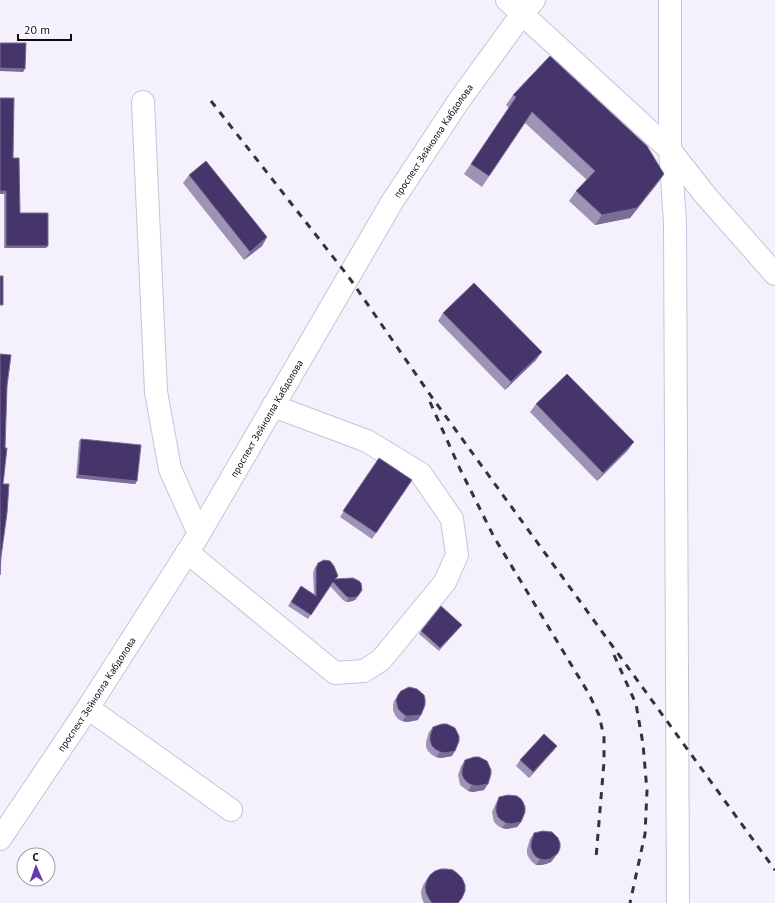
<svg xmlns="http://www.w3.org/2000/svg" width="775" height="903" viewBox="0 0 775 903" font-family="'PT Sans',sans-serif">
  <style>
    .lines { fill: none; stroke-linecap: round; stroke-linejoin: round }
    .minor-casing { stroke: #c8c2db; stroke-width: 24 }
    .major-casing { stroke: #c8c2db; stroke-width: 24 }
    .minor { stroke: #fff; stroke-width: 22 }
    .major { stroke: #fff; stroke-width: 22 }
    .rail { stroke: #35323c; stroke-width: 3; stroke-dasharray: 7 7; stroke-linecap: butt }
    .wall { fill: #9d93b4 }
    .shaded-wall { fill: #7a6d96 }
    .building { fill: #46356b; stroke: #7a6d96 }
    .labels { text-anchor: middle; stroke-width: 4; stroke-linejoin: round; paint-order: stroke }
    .street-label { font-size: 10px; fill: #0e0b14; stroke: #fff }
  </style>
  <rect width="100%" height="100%" fill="#f4f1fc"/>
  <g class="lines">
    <defs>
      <path id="minor" d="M507,0l163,150 36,46 69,78
        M670,0v150l5,72 3,681
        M143,102l13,290 14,77 29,65
        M187,552l148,121 29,-2 17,-11 64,-78 12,-27 -5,-36 -31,-45 -54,-33 -94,-35
        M88,708l143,102"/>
      <g id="major">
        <path id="s1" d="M0,839l88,-131 111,-174 193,-332 66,-100 64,-88 12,-14"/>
      </g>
    </defs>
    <use href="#minor" class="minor-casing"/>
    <use href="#major" class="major-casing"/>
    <use href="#minor" class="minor"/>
    <use href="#major" class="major"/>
    <path class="rail" d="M211,101l137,175 83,120 344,474
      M430,402l30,67 34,68 95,157 10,21 5,22v25l-8,96
      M614,655l22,49 7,40 4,47 -2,43 -15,69"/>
  </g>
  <path class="wall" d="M513,95l151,79 -7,10 -27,34 -35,7 -26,-24 7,-10 11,-11 -62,-57 -43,64 -18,-13 45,-66 -3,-3z
    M13,158l7,55 26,35h-42v-54z
    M189,175l78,62 -5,9 -18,14 -61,-77z
    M443,313l93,47 -31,30 -67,-69z
    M536,404l92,46 -31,31 -67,-69z
    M81,439l56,42 -2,3 -59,-6 3,-37z
    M379,458l33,22 -40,59 -32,-22z
    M318,563l17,16 21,20 -3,2 -7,1 -3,-2 -13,-14 -22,33 -20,-13 13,-20 13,8 -1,-21 2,-6z
    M462,625l-23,26 -20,-17 2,-3z
    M401,691l17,29 -11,2 -5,-1 -4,-2 -3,-4 -2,-5v-5l1,-4z
    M433,727l19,29 -11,2 -5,-1 -4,-2 -4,-4 -2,-4v-5l3,-10z
    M557,746l-4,5 -24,27 -13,-12 4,-6z
    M465,760l19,30 -11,2 -5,-1 -8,-6 -2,-10 3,-9z
    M499,797l22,25 -4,5 -10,2 -5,-1 -4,-2 -4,-4 -2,-10 4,-9z
    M534,833l24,20 -7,9 -5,2 -5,1h-5l-4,-3 -3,-4 -2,-4v-5l3,-10z
    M430,875l29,28h-35l-2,-4 -1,-7 2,-7z"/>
  <path class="shaded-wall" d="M0,68l25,1 -2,3 -23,-1z
    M664,174l-7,10 -27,34 -35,7 7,-10z
    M0,191h6l-2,3h-4z
    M267,237l-5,9 -18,14 6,-8z
    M6,246h42l-2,2h-42z
    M542,352l-6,8 -31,30 6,-8z
    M634,442l-6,8 -31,31 6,-8z
    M78,475l59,6 -2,3 -59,-6z
    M358,596l-2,3 -3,2 -7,1 3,-4z
    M421,715l-3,5 -11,2 -5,-1 4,-5z
    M557,746l-4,5 -24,27 4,-6z
    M455,751l-3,5 -11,2 -5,-1 4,-5z
    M488,784l-4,6 -11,2 -5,-1 4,-6z
    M521,822l-4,5 -10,2 -5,-1 4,-5z
    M558,853l-7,9 -5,2 -5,1h-5l4,-6z"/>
  <path class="building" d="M0,43h26l-1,26 -25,-1z
    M550,56l97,90 17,28 -27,34 -35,7 -26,-24 19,-20 -63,-59 -43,64 -18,-12 45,-67 -3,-2z
    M0,98h14l-1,60h6l1,55h28v33h-42v-55h-6z
    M206,161l61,76 -17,15 -61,-77z
    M0,276h3v29h-3z
    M474,283l68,69 -31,30 -68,-69z
    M0,354l11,1 -4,31 -2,62h2l-4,36h6l-2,29 -6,44 -1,18z
    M567,374l67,68 -31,31 -67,-69z
    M81,439l60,6 -4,36 -59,-6z
    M379,458l33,22 -36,53 -33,-22z
    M324,560l6,1 4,5 4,10 -3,3 18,-1 6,3 2,2 1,7 -4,6 -2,1 -7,1 -3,-2 -13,-14 -22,33 -20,-13 10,-16 15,10v-27l2,-6z
    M441,606l21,19 -22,23 -19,-17z
    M409,687l8,2 7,6 1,4v6l-4,10 -10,1h-5l-4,-3 -4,-4 -1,-4 -1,-5 2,-5 3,-4z
    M442,724h5l8,4 4,8v5l-4,10 -10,2 -5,-1 -5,-3 -3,-3 -2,-5v-5l3,-9z
    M544,734l13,12 -24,26 -13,-12z
    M474,757h5l8,4 4,9v4l-3,10 -11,2 -5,-1 -4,-2 -4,-4 -2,-4v-5l3,-10z
    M508,795l9,1 4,3 2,3 2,5v5l-4,10 -10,2 -5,-1 -5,-3 -3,-3 -2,-5v-5l3,-10z
    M543,831l9,1 6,6 2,5v5l-2,5 -8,6 -5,1 -5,-1 -4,-2 -3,-4 -2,-5v-5l3,-10z
    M441,869h6l6,1 5,4 4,4 3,7v6l-3,7 -4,5h-26l-3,-4 -3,-6 -1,-6 2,-7 3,-5 5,-4z"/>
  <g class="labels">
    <g class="street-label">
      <text dy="4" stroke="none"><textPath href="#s1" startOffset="822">проспект Зейнолла Кабдолова</textPath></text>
      <text dy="4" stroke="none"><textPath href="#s1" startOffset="498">проспект Зейнолла Кабдолова</textPath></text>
      <text dy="4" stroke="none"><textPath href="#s1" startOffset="174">проспект Зейнолла Кабдолова</textPath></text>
    </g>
  </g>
  <g transform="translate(36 867) rotate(358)"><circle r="19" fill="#ffffff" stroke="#9f9da1"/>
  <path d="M0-3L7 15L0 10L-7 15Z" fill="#6637af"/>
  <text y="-6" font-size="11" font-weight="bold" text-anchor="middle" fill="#0e0b14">С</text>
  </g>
  <path d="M18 34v6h53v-6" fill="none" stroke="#0e0b14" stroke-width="2"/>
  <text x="24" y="34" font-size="12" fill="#0e0b14" stroke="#ffffff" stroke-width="3" paint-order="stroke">20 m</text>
</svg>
